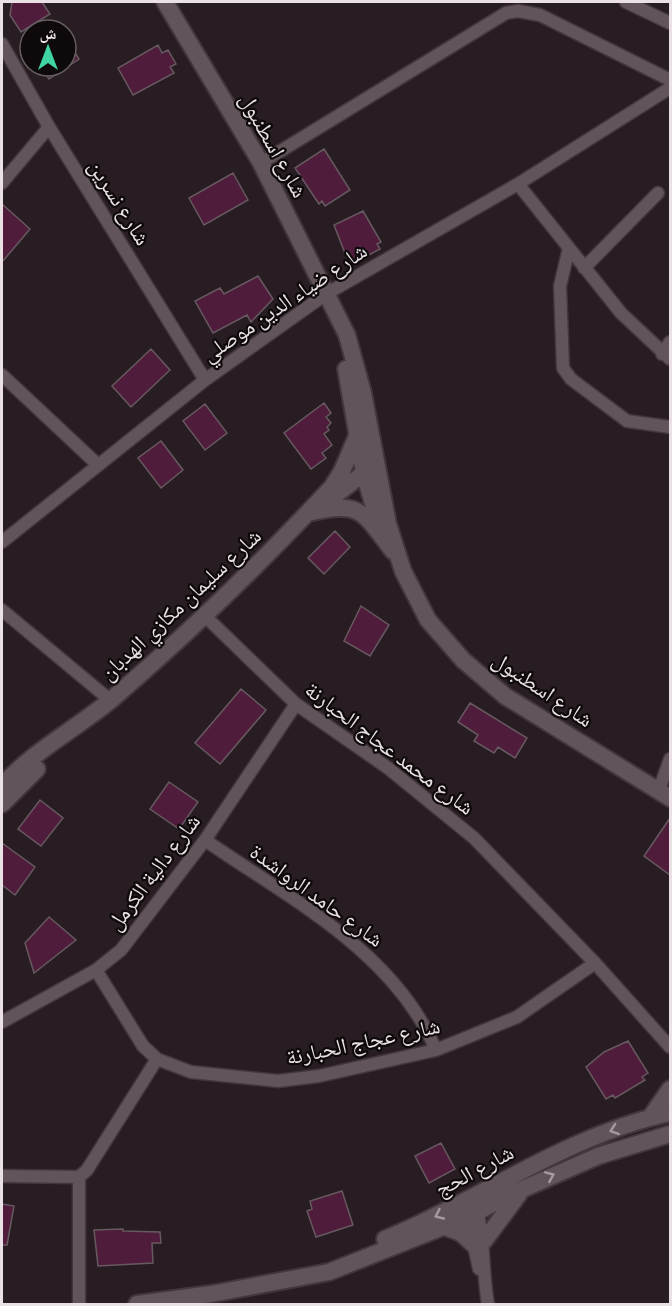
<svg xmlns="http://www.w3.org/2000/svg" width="672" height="1306" viewBox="0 0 672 1306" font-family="Commissioner,'Noto Naskh Arabic',sans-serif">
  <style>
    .building { fill: #4f1d3b; stroke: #675960; stroke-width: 1.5 }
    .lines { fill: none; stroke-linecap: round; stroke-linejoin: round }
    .street-casing { stroke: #41373c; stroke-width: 15 }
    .secondary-casing { stroke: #41373c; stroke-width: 20 }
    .street { stroke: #62545b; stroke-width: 12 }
    .secondary { stroke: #62545b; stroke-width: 16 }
    .oneway { stroke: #a69aa0 }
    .labels { text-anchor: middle; stroke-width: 4.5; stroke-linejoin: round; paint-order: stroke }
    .street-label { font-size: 22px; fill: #e9e1e5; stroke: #0e090b }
  </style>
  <rect width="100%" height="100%" fill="#281d23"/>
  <path class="building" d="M12,2h30l8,12 -29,18 -11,-17z
    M66,38l13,21 -30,20 -9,-13h26z
    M158,45l4,8 6,-3 8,14 -6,3 4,6 -41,22 -15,-27z
    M324,149l26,41 -25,16 -3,-5 -3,3 -24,-36z
    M233,173l15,27 -44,25 -15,-27z
    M2,204l28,25 -28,33z
    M363,211l18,31 -4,2 3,5 -19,10 -1,-2 -7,3 -5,-9 -3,2 -11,-28z
    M258,276l15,23 -22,23 -4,-7 -34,18 -18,-32 25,-13 4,6z
    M151,349l19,21 -39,37 -19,-21z
    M324,403l7,10 -5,4 5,6 -4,4 2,3 -5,4 8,11 -10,8 4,5 -15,11 -27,-36z
    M205,404l22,29 -22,17 -22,-29z
    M161,441l22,29 -22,18 -23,-30z
    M335,531l15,16 -26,27 -16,-16z
    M361,606l28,19 -19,31 -26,-15z
    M241,689l25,21 -46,54 -25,-21z
    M470,703l57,35 -12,20 -17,-11 -4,6 -20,-12 4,-6 -20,-13z
    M169,782l29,20 -19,27 -29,-20z
    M40,800l23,18 -22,28 -23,-17z
    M670,818v57l-26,-19z
    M2,843l33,24 -20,28 -13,-10z
    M49,917l27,23 -42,33 -9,-30z
    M628,1041l20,32 -6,4 3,3 -30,18 -2,-3 -7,4 -20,-32 18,-15z
    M441,1143l14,26 -26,14 -14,-27z
    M342,1191l11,34 -37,12 -9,-26 5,-2 -2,-8z
    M2,1204l12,2 -7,39h-5z
    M123,1229v2l37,1 1,11h-9l1,20 -55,3 -4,-36z"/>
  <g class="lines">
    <defs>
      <path id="street" d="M626,2l44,21
        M2,44l47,83 156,253
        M261,163l245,-150 12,-2 22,4 130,65
        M2,183l47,-56
        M518,184l103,129 49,46
        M569,248l-9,38 3,82 8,11 56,42 43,6
        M584,268l74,-75
        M662,354l8,-12
        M2,375l95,89
        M2,542l203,-162 121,-86 192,-110 152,-96
        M2,610l108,90
        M205,616l91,88 92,64 86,70 121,125 75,84
        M659,790l11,-31
        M205,840c85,59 189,111 231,210
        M96,970l47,76 14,13 34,13 87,9 41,-5 117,-26 81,-33 78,-54
        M2,1022l94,-52 25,-20 84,-110 91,-136
        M2,1176l77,1 8,-7 70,-111
        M79,1177v127
        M476,1205c9,33 6,66 12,99
        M466,1210l13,59"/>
      <path id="secondary" d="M165,2l96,161 86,172 16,58 25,131 15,47 25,49 35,40 42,36 165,102
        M346,369l18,104 13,44
        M325,503l39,-30 5,-8
        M308,513c53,-13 54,-2 85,38
        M2,786c31,-35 74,-57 110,-87 77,-66 150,-137 220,-212l10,-16 15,-35
        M2,804l35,-35
        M650,1118l20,-29
        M445,1227l16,6 13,12
        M385,1239c97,-40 182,-104 285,-126
        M484,1241l35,-47
        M137,1304l74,-10 118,-22 139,-55 39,-21 91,-40 72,-22"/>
    </defs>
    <use href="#street" class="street-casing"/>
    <use href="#secondary" class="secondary-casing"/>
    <use href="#street" class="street"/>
    <use href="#secondary" class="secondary"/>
  </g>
  <defs><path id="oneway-chevron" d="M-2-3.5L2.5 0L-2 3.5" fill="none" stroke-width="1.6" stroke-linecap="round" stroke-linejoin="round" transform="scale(1.5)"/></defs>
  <g class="oneway">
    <use href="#oneway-chevron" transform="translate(614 1130) rotate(161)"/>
    <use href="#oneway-chevron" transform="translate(550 1176) rotate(-23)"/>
    <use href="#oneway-chevron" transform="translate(439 1215) rotate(155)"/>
  </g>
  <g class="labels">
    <g class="street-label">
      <text transform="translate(274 145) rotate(61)" y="8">شارع اسطنبول</text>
      <text transform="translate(120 202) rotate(58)" y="8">شارع نسرين</text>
      <text transform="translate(284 302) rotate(-34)" y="8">شارع ضياء الدين موصلي</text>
      <text transform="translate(180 604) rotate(-43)" y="8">شارع سليمان مكازي الهدبان</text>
      <text transform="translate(543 689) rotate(34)" y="8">شارع اسطنبول</text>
      <text transform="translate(390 748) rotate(37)" y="8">شارع محمد عجاج الحبارنة</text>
      <text transform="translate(153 872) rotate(-53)" y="8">شارع دالية الكرمل</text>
      <text transform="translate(317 895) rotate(36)" y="8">شارع حامد الرواشدة</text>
      <text transform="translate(363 1041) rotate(-12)" y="8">شارع عجاج الحبارنة</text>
      <text transform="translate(474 1170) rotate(-28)" y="8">شارع الحج</text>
    </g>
  </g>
  <rect width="672" height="1306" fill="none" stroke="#e9e1e5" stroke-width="6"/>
  <g transform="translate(48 48)"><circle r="28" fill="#0e090b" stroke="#665f62" stroke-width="1.5"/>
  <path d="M0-4.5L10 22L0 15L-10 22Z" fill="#3fd4a2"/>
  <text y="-9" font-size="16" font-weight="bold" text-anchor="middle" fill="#e9e1e5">ش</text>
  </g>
</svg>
